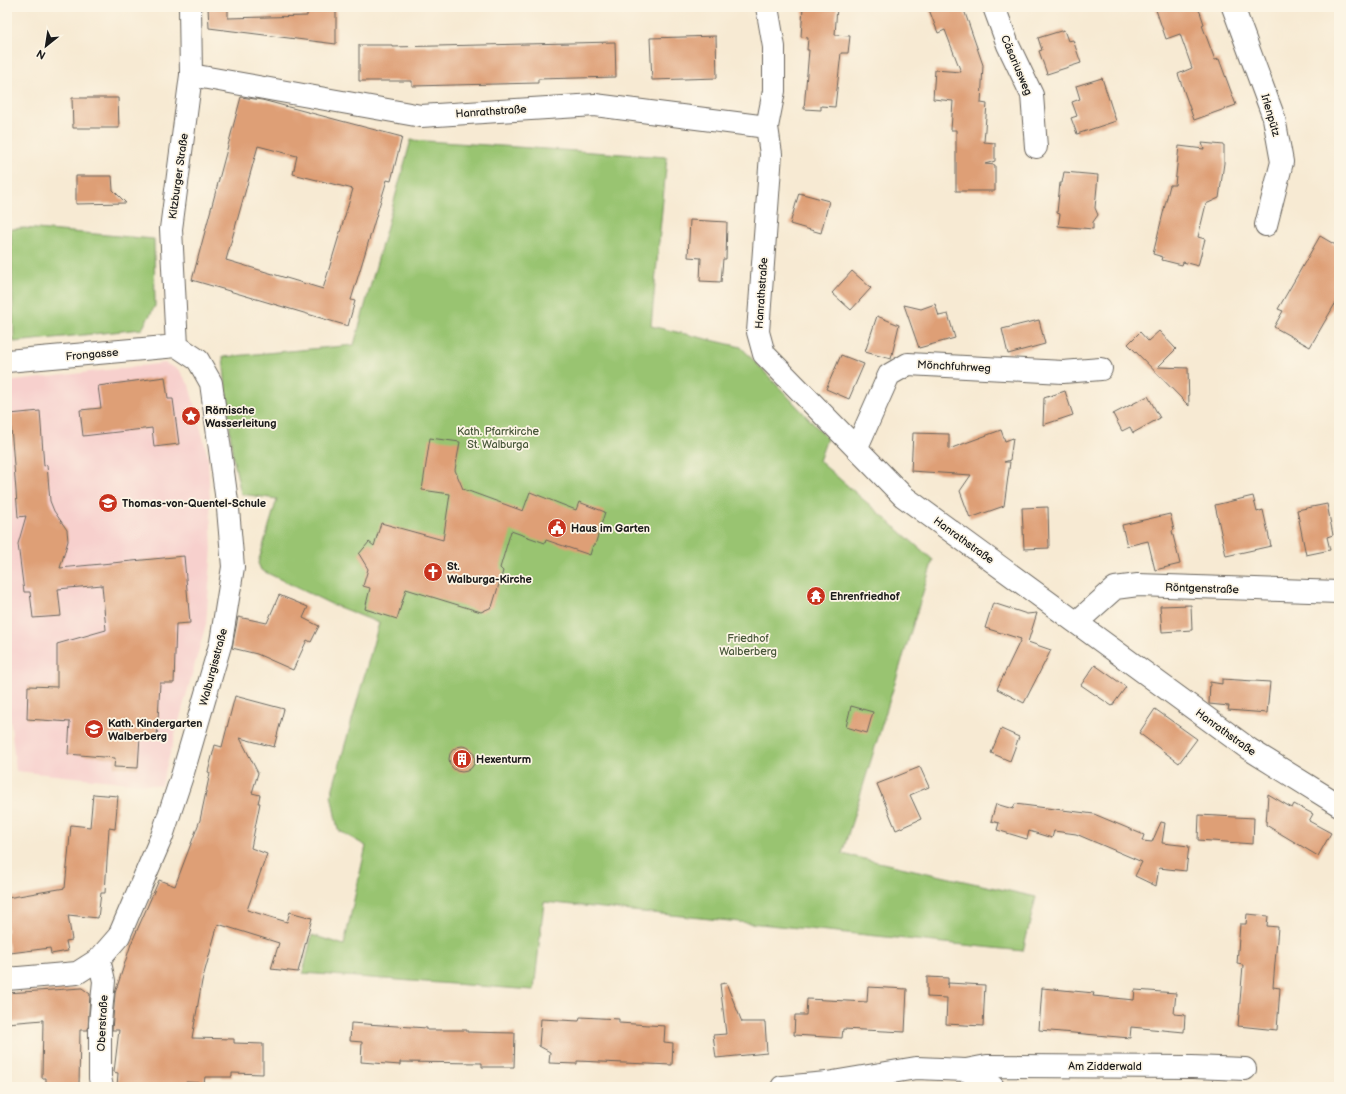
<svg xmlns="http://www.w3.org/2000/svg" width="1346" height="1094" viewBox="0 0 1346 1094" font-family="'Balsamiq Sans',sans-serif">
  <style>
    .built { fill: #f7d0cd }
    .green { fill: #99c471; stroke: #5a7046 }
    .building { fill: #de9f76; fill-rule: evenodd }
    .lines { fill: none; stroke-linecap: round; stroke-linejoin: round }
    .minor-casing { stroke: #69645c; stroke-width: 24 }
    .minor { stroke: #fff; stroke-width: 22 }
    .labels { text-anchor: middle; stroke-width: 3.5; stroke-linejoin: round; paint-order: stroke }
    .street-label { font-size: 11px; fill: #1c1c1c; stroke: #fcf5e5 }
    .poi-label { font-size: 11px; font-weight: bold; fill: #1c1c1c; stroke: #fcf5e5; text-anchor: start }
    .park-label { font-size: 11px; fill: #48573a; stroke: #fcf5e5 }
  </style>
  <rect width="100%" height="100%" fill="#fcf5e5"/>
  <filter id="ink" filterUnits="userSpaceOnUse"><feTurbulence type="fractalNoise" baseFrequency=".025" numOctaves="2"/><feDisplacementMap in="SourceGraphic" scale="8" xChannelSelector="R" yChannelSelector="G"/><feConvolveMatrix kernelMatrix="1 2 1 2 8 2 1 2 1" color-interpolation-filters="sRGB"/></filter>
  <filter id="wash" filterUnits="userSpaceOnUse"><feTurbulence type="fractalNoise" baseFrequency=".012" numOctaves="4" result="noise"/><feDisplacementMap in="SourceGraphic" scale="16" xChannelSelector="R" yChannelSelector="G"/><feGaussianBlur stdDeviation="0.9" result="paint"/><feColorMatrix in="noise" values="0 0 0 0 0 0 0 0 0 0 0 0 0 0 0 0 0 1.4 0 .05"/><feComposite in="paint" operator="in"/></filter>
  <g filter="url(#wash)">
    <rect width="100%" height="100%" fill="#f7ead3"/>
    <path class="built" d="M165,363l14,7 10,15 19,72 4,92 -6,75 -45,162 -145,-15 -9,-83v-306z"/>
    <path class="green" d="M411,140l256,17 -16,169 90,21 86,91 -8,23 114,99 -91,294 194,43 -13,54 -479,-49 -10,88 -231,-17 9,-38 32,10 22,-99 -28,-16 -7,-35 48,-172 -50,-20 -68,-33 -3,-7 19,-64 -36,-5 -9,-42 -9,-95 131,-12z
      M24,228l130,11 1,67 -13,23 -128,13 -3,-113z"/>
    <g id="blocks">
      <path class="building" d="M208,7h20v11l79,-2v-9h29v37l-127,-16z
        M803,7h34l-2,28 15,1 -2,17h-7l-6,54 -14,-1v4l-17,-1 5,-59h-2l1,-12 -7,-1z
        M928,7h35l20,58 -2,38 6,1 -3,38 11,1v18l-10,3 10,1v26h-39v-61h-5l2,-29 -20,-2 2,-29 26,2 -16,-42 -7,3z
        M1155,7h41l4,5 4,12 -2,1 13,35 4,-1 17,46 -42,15 -16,-46 14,-6 -12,-34 -14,5z
        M1064,30l4,11 5,-1 8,23 -34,11 -8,-23 3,-1 -4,-12z
        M716,36l1,42 -65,2 -2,-42z
        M615,42l1,35 -78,2v4l-126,3v-5h-53v-36h33v2z
        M1102,78l14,43 -39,13 -6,-16 6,-2 -5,-14 8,-3 -4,-13z
        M241,97l21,3 140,37 -11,44 -4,-1 -36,120 4,1 -7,25 -156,-46zM258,146l39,10 -4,18 60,15 -30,100 -97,-29z
        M72,98h46l1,30h-46z
        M1202,143l22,2v18l-5,35 -13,6 -8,33 7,2 -7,27 -15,-4 -1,3 -20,-5 1,-3 -10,-3 17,-69h5l4,-39 25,3z
        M1064,172l34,3 -3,33 3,7 -5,7v7l-35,-3 2,-12 -3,-1 3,-30h2z
        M76,176h36l1,14 13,13 -50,1z
        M799,193l30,8 -8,32 -31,-9z
        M690,220l37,2 -1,37h-3l-2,23 -21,-1 1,-23 -13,-1z
        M1320,236l19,11v50l-29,50 -36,-20 9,-16 -5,-2z
        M852,271l19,17 -20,22 -19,-17z
        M935,304l4,12 9,-2 7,24 -36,10 -15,-43 17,4z
        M877,316l22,9 -8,34 -26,-7z
        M1039,320l6,24 -37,10 -6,-25z
        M1159,331l17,18 -18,18 30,1 1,38 -61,-62 12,-12 8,9z
        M841,355l23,9 -15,35 -23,-10z
        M165,377l3,22h5l6,45 -25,3 -2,-19 -69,8 -3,-26 21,-2 -3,-22z
        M1065,391l8,24 -30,10 1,-27z
        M1148,396l12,22 -27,15 -3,-6 -8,4 -9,-17z
        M40,411l4,55 3,-1 3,36 4,10 13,19 1,11 -8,27 124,-12 6,67 -14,1 -2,59h-14l-3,55 -17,-2 -2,32 -24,-1 1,-9 -47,-4 2,-32 -43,-3 1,-33 29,1v-43l49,-14 -4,-45 -44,4 3,27 -28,2 -3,-26h-6l-6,-48 8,-28 -8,1 -8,-103z
        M1001,430l4,11 8,-3 -3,22 -6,2h6l-6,44 -34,12 -10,-27 11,-16 -60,-4 2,-38 36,1v15z
        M430,438l30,4 -5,28 8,19 60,22 7,-19 46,18 3,-8 26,10 -10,33h-2l-3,10 -44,-15 -1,3 -34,-12 -11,37 3,3 -11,36 -11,5 -75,-23 -9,30 -32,-10 5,-21 -7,-2 5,-17 -9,-15 10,-12 5,4 7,-23 62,17 7,-46 -28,-4z
        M1253,496l4,16 6,-2 8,36 -45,10 -11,-51z
        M1327,504l6,31 -6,2 3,13 -24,5 -9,-45z
        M1048,507l1,41 -25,1 -2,-41z
        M1170,514l4,16 -2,1 8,33 -25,6 -7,-29 -21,5 -5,-21z
        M279,595l29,12 -5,11 16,8 -8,16 -4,-2 -14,30 -36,-16 -25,-6 6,-31 29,6z
        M993,603l34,11 10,-1 -9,29 23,8 -27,53 -27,-14 24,-50 -36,-11z
        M1191,605l1,25 -30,2 -2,-26z
        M1095,665l31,22 -14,19 -31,-21z
        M1222,679l48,3 -3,31 -39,-3 1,-4 -20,-2 1,-22 12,2z
        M235,696l49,13 -10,38 -34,-9 18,35 -6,20 8,2 -2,8h2l-9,45 16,6 -20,56 40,12 3,-10 22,6 -14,54 -27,-3 8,-26 -61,-19 -16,57 -10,57 42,1v4l29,1v30l-31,-1v4h-27l-1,6 -18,-1v5h-69l1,-14 -4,-1 5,-42h-7l3,-37 16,-49 28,-64 16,6 25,-66 10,-47 -2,-1 7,-27 7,2z
        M851,706l22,6 -6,21 -21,-6z
        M1155,709l42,30 -18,24 -40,-30z
        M1001,729l18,8 -9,24 -19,-8z
        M449 759a13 13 0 1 1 26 0a13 13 0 1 1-26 0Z
        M920,767l9,20 -19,8 11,24 -25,11 -19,-46z
        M93,794l25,2 -3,33 -6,-1 -4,65h-4l-3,25 -30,-3 4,25 -6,1 2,10 -17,3 -1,-6 -40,5 -3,-14v-41l58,-10 6,-63 19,2z
        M1268,794l24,14 2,-4 19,10 -4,7 22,12 -13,23 -52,-31z
        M996,804l17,5 2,-5 79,10 50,21 -2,6 10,1 9,-20 4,1 -3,20 27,3 -3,25 -27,-3 -3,18 -21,-10 7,-14 -66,-28 -22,-3 -2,7 -23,-7 -2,8 -30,-9 2,-7 -8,-2z
        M1199,815l55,3 -1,26 -55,-4z
        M1247,914l21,2 -1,10 11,1 -5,60 7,1 -3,42 -39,-4 5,-61 -6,-1 3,-40h6z
        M927,977l21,1v10v-5l37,2 -2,41 -37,-2 1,-26 -20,-1z
        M726,983l16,39h23l2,31 -51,5 -3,-23 13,-1 -6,-50z
        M868,987l39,2 -2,43 -62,-3 -1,9 -48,-3 1,-20h11l1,-16 60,3z
        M82,988l8,6 -2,36h-8l-1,57h-33v-9h-4l1,-58 -36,3v-30z
        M1042,988l52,5 -1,3 41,4 1,-10 41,3 -2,21 11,1 -1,17 -53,-5 -1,11 -91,-8z
        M580,1017l39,2v4l46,3 -1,16 9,1 -1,22 -95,-4v3l-28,-1 1,-11 -11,-6 2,-27 38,2z
        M351,1023l76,5v2h40v2l48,1 -1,34h-32v-4l-82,-1v3l-39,-3 1,-20 -12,-1z"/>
    </g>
  </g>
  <g filter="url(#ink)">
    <use href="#blocks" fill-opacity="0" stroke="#69645c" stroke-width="1"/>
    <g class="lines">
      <defs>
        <path id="minor" d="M767,7l7,40v44l-7,36
          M994,7l14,38 24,50 4,52
          M1233,7l41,111 8,44 -16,63
          M191,75l230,41 174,-11 172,22 4,27 -13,178 6,22 139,142 346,253 90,56
          M177,346l-6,-117 20,-154 -1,-68
          M7,361l170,-15
          M857,447l32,-72 19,-11 155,8 38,-3
          M1077,622l38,-34 23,-3 201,7
          M99,959l5,22 -4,42v55l2,9
          M7,979l70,-6 22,-14 20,-23 43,-100 20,-60 39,-134 12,-75 -5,-58 -17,-126 -13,-23 -21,-14
          M966,1070l21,-4 205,1 53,2
          M782,1087l45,-4 89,-15 50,2 27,17"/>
      </defs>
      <use href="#minor" class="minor-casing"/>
      <use href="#minor" class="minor"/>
    </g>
  </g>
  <defs>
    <symbol id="sight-disc" viewBox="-11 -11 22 22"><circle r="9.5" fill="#c8321e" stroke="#fcf5e5"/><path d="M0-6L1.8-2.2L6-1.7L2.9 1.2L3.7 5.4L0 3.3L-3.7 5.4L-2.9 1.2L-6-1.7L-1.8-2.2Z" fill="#fff"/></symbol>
    <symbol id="school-disc" viewBox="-11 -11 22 22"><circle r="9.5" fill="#c8321e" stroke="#fcf5e5"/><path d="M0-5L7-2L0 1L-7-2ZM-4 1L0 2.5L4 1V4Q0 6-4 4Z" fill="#fff"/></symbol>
    <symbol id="civic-disc" viewBox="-11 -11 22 22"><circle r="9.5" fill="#c8321e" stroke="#fcf5e5"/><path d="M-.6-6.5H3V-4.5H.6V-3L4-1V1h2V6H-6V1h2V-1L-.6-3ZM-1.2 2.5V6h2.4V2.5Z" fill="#fff"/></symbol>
    <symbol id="church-disc" viewBox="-11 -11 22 22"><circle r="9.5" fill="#c8321e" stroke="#fcf5e5"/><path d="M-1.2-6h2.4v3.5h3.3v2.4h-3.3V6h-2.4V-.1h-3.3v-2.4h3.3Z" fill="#fff"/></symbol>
    <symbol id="temple-disc" viewBox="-11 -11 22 22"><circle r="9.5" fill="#c8321e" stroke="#fcf5e5"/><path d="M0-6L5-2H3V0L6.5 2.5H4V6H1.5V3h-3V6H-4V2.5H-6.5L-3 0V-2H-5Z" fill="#fff"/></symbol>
    <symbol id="building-disc" viewBox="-11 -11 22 22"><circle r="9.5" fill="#c8321e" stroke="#fcf5e5"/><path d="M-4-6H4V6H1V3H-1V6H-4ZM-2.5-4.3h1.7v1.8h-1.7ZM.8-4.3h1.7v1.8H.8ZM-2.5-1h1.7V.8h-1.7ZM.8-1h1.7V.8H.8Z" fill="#fff"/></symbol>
  </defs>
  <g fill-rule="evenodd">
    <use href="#sight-disc" x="180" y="405" width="22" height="22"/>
    <use href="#school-disc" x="97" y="492" width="22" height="22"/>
    <use href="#civic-disc" x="546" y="517" width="22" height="22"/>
    <use href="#church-disc" x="422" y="561" width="22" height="22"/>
    <use href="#temple-disc" x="805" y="585" width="22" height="22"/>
    <use href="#school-disc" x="83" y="718" width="22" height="22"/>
    <use href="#building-disc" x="451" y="748" width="22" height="22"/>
  </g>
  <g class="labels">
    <g class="street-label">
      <text transform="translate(1017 65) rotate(67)" y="4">Cäsariusweg</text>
      <text transform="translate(491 111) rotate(-4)" y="4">Hanrathstraße</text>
      <text transform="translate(1271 115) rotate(74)" y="4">Irlenpütz</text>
      <text transform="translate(178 176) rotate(-82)" y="4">Kitzburger Straße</text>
      <text transform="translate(761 293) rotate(-86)" y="4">Hanrathstraße</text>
      <text transform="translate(92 354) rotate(-5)" y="4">Frongasse</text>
      <text transform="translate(954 366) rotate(3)" y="4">Mönchfuhrweg</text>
      <text transform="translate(964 540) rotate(36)" y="4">Hanrathstraße</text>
      <text transform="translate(1202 588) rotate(2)" y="4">Röntgenstraße</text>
      <text transform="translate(213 667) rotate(-75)" y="4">Walburgisstraße</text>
      <text transform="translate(1226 732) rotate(36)" y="4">Hanrathstraße</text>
      <text transform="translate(102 1023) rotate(-87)" y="4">Oberstraße</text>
      <text x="1105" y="1070">Am Zidderwald</text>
    </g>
    <g class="poi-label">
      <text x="205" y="414">Römische<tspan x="205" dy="13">Wasserleitung</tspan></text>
      <text x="122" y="507">Thomas-von-Quentel-Schule</text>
      <text x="571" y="532">Haus im Garten</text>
      <text x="447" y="570">St.<tspan x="447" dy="13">Walburga-Kirche</tspan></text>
      <text x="830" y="600">Ehrenfriedhof</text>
      <text x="108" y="727">Kath. Kindergarten<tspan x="108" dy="13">Walberberg</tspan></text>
      <text x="476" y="763">Hexenturm</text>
    </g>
    <g class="park-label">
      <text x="498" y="435">Kath. Pfarrkirche<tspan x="498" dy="13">St. Walburga</tspan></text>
      <text x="748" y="642">Friedhof<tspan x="748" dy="13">Walberberg</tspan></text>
    </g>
  </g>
  <rect width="1346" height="1094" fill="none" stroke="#fcf5e5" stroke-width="24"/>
  <g transform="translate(46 46) rotate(210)" stroke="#fcf5e5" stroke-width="3" paint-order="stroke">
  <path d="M0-3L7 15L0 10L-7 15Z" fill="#1c1c1c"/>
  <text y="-6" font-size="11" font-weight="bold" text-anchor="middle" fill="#1c1c1c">N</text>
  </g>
</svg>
